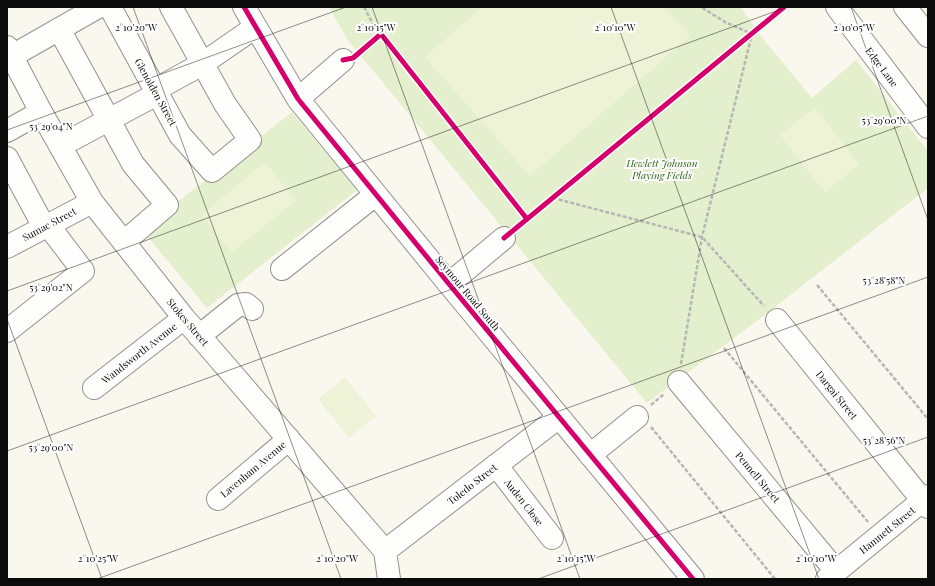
<svg xmlns="http://www.w3.org/2000/svg" width="935" height="586" viewBox="0 0 935 586" font-family="'Playfair Display',serif">
  <style>
    .green { fill: #e4efcd }
    .pitch { fill: #eef3d7 }
    .lines { fill: none; stroke-linecap: round; stroke-linejoin: round }
    .minor-casing { stroke: #93918d; stroke-width: 24 }
    .path { stroke: #b7b6b5; stroke-width: 2.5; stroke-dasharray: 4 2; stroke-linecap: butt }
    .minor { stroke: #fefefc; stroke-width: 22 }
    .cycleway-casing { stroke: #fff; stroke-width: 8 }
    .cycleway { stroke: #d6006c; stroke-width: 5 }
    .ticks { fill: none; stroke: #0b0b0b; stroke-width: 1; stroke-opacity: 0.45 }
    .labels { text-anchor: middle; stroke-width: 4; stroke-linejoin: round; paint-order: stroke }
    .street-label { font-size: 10px; fill: #0b0b0b; stroke: #fff }
    .park-label { font-size: 10px; font-style: italic; fill: #2e631a; stroke: #fff }
    .ticks-label { font-size: 10px; text-anchor: middle; fill: #0b0b0b; stroke: #fff; stroke-width: 4; stroke-linejoin: round; paint-order: stroke }
  </style>
  <rect width="100%" height="100%" fill="#faf7ee"/>
  <path class="green" d="M329,7h412l18,27 53,64 44,-38 72,91v37l-170,132 -111,83 -300,-364z
    M292,112l65,78 -150,118 -65,-78z"/>
  <path class="pitch" d="M482,7h182l26,29 -160,140 -105,-119z
    M815,108l44,56 -34,28 -45,-57z
    M265,162l31,38 -64,52 -31,-37z
    M345,377l31,39 -27,22 -31,-39z"/>
  <g class="lines">
    <defs>
      <path id="minor" d="M110,7l70,128 32,36 38,-31 -25,-36 -54,-97
        M244,7l54,92 151,185 244,295
        M837,7l91,120
        M905,7l23,29
        M59,29l74,135 34,41 -43,37
        M7,47l34,65 51,90 92,116 201,233 4,28
        M12,56l86,-49
        M155,90l47,-26 52,-36
        M298,99l45,-39
        M7,131l34,-19
        M60,146l97,-52
        M7,158l37,69
        M7,247l85,-45
        M282,269l93,-74
        M449,284l55,-46
        M777,320l151,187
        M7,331l76,-60 -35,-46
        M199,336l39,-31 8,-1 6,5
        M679,382l157,189
        M94,388l90,-70
        M590,455l47,-38
        M496,465l56,73
        M218,499l71,-60
        M385,551l174,-134
        M827,579l101,-83"/>
    </defs>
    <use href="#minor" class="minor-casing"/>
    <path class="path" d="M364,7l9,17 8,10
      M553,198l149,39 62,69
      M817,285l111,134
      M724,348l144,174
      M681,364l21,-127 50,-203 -27,-12 -24,-15
      M651,405l13,-11
      M651,427l124,152"/>
    <use href="#minor" class="minor"/>
    <defs>
      <path id="cycleway" d="M244,7l54,92 151,185 244,295
        M343,60l10,-2 28,-24 146,185
        M504,238l280,-231"/>
    </defs>
    <use href="#cycleway" class="cycleway-casing"/>
    <use href="#cycleway" class="cycleway"/>
  </g>
  <path class="ticks" d="M133,7l208,572M372,7l208,572M611,7l208,572M851,7l77,213M7,130l339,-123M7,291l780,-284M7,319l95,260M7,451l921,-335M97,579l831,-302M538,579l390,-142"/>
  <g class="labels">
    <g class="street-label">
      <text transform="translate(882 67) rotate(53)" y="4">Edge Lane</text>
      <text transform="translate(156 92) rotate(61)" y="4">Glenolden Street</text>
      <text transform="translate(49 224) rotate(-28)" y="4">Sumac Street</text>
      <text transform="translate(468 293) rotate(50)" y="4">Seymour Road South</text>
      <text transform="translate(188 322) rotate(50)" y="4">Stokes Street</text>
      <text transform="translate(139 353) rotate(-38)" y="4">Wandsworth Avenue</text>
      <text transform="translate(837 395) rotate(51)" y="4">Dargai Street</text>
      <text transform="translate(253 469) rotate(-40)" y="4">Lavenham Avenue</text>
      <text transform="translate(758 477) rotate(50)" y="4">Pennell Street</text>
      <text transform="translate(472 484) rotate(-38)" y="4">Toledo Street</text>
      <text transform="translate(524 502) rotate(52)" y="4">Auden Close</text>
      <text transform="translate(887 530) rotate(-39)" y="4">Hamnett Street</text>
    </g>
    <g class="park-label">
      <text x="662" y="167">Hewlett Johnson<tspan x="662" dy="12">Playing Fields</tspan></text>
    </g>
  </g>
  <g class="ticks-label">
    <text x="136" y="31">2°10'20"W</text>
    <text x="376" y="31">2°10'15"W</text>
    <text x="615" y="31">2°10'10"W</text>
    <text x="854" y="31">2°10'05"W</text>
    <text x="884" y="124">53°29'00"N</text>
    <text x="51" y="130">53°29'04"N</text>
    <text x="884" y="284">53°28'58"N</text>
    <text x="51" y="291">53°29'02"N</text>
    <text x="884" y="444">53°28'56"N</text>
    <text x="51" y="451">53°29'00"N</text>
    <text x="98" y="562">2°10'25"W</text>
    <text x="337" y="562">2°10'20"W</text>
    <text x="576" y="562">2°10'15"W</text>
    <text x="816" y="562">2°10'10"W</text>
  </g>
  <rect width="935" height="586" fill="none" stroke="#0b0b0b" stroke-width="16"/>
</svg>
